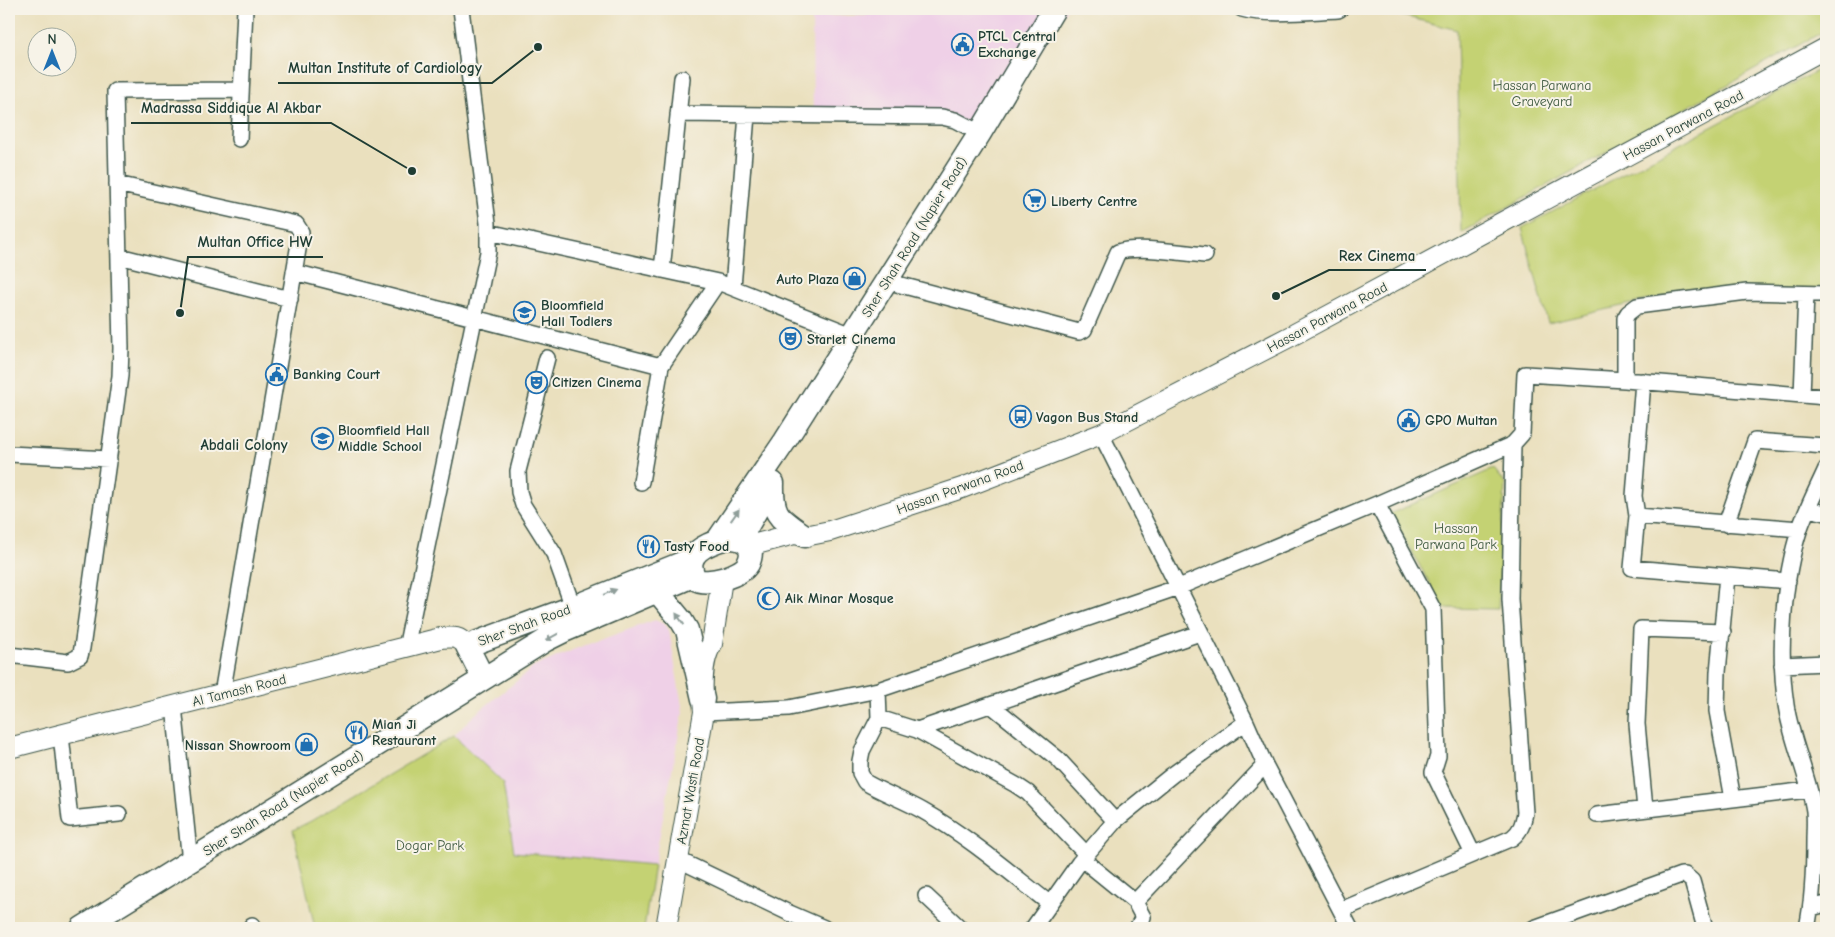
<svg xmlns="http://www.w3.org/2000/svg" width="1835" height="937" viewBox="0 0 1835 937" font-family="'Comic Neue',sans-serif">
  <style>
    .built { fill: #efd0e7 }
    .green { fill: #c4d273; stroke: #728854 }
    .lines { fill: none; stroke-linecap: round; stroke-linejoin: round }
    .street-casing { stroke: #3d5549; stroke-width: 18 }
    .secondary-casing { stroke: #3d5549; stroke-width: 22 }
    .primary-casing { stroke: #3d5549; stroke-width: 25 }
    .street { stroke: #fff; stroke-width: 15 }
    .secondary { stroke: #fff; stroke-width: 20 }
    .primary { stroke: #fff; stroke-width: 22 }
    .oneway { fill: #8f9e9a }
    .labels { text-anchor: middle; stroke-width: 4; stroke-linejoin: round; paint-order: stroke }
    .poi-label { font-size: 14px; font-weight: bold; fill: #1f3d34; stroke: #f7f3e8; text-anchor: start }
    .park-label { font-size: 14px; fill: #405b41; stroke: #f7f3e8 }
    .street-label { font-size: 14px; fill: #1f3d34; stroke: #f7f3e8 }
    .neighbourhood-label { font-size: 15px; font-weight: bold; fill: #1f3d34; stroke: #f7f3e8 }
    .leader { fill: none; stroke: #1f3d34; stroke-width: 2 }
    .callout-dot { fill: #1f3d34; stroke: #f7f3e8; stroke-width: 2 }
    .callout-label { font-size: 15px; text-anchor: middle; font-weight: bold; fill: #1f3d34; stroke: #f7f3e8; stroke-width: 4; stroke-linejoin: round; paint-order: stroke }
  </style>
  <rect width="100%" height="100%" fill="#f7f3e8"/>
  <filter id="ink" filterUnits="userSpaceOnUse"><feTurbulence type="fractalNoise" baseFrequency=".02" numOctaves="2"/><feDisplacementMap in="SourceGraphic" scale="10" xChannelSelector="R" yChannelSelector="G"/><feConvolveMatrix kernelMatrix="1 2 1 2 8 2 1 2 1" color-interpolation-filters="sRGB"/></filter>
  <filter id="wash" filterUnits="userSpaceOnUse"><feTurbulence type="fractalNoise" baseFrequency=".0096" numOctaves="4" result="noise"/><feDisplacementMap in="SourceGraphic" scale="20" xChannelSelector="R" yChannelSelector="G"/><feGaussianBlur stdDeviation="1.12" result="paint"/><feColorMatrix in="noise" values="0 0 0 0 0 0 0 0 0 0 0 0 0 0 0 0 0 1.4 0 .05"/><feComposite in="paint" operator="in"/></filter>
  <g filter="url(#wash)">
    <rect width="100%" height="100%" fill="#eae0be"/>
    <path class="built" d="M870,9h197l-82,128 -43,-20 -129,-2 -1,-99h54z
      M655,620l9,4 5,6 14,82 -29,153 -140,-13 -11,-69 -49,-47 18,-19 62,-50 41,-18z"/>
    <path class="green" d="M1403,9h423v21l-365,203 -4,-203 -57,-15z
      M1826,66v224l-139,1 -139,32 -26,-95z
      M1493,469l12,15 -7,125 -54,-1 -54,-94z
      M454,736l49,47 11,69 140,13 -10,63h-329l-22,-98 18,-9z"/>
  </g>
  <g filter="url(#ink)">
    <g class="lines">
      <defs>
        <path id="street" d="M1242,9c23,7 71,2 96,1l2,-1
          M678,114l264,3 13,3 25,13
          M239,139l6,-130
          M117,184l179,40 5,8 -79,462
          M488,232l230,50 134,53
          M119,256l171,43
          M662,270l20,-192
          M294,272l367,94
          M897,284l182,48 5,-2 34,-78c19,-7 64,1 87,3
          M733,287l14,-172
          M547,358l-29,113 1,21 4,13 31,49 19,53
          M1625,380l201,17
          M1802,395l4,-101
          M1101,434l145,288 19,43 85,163
          M9,454l100,5
          M641,482l20,-116 57,-84
          M1377,504l56,105 5,147 -5,16 40,82
          M1808,509l18,4
          M1637,516l-3,-20 9,-115
          M1726,524l29,-83 71,5
          M1727,576l-95,-8 5,-52 163,13
          M406,648l82,-396v-29l-27,-214
          M9,655l59,7 12,-6 2,-8 38,-272 1,-28 -6,-257 126,-1
          M1782,665l44,-2
          M878,690l1,28 -17,33 -2,10v12l5,9c18,11 39,18 58,29 46,26 86,61 127,93
          M991,705l67,54 57,62
          M174,706l16,156
          M704,712l85,-4 89,-18 301,-103 198,-83 136,-60
          M879,718l38,12 99,55 12,8 58,61
          M917,730l283,-97
          M61,735l9,84 49,-5
          M1733,799l-16,-88 1,-39 9,-96 61,5
          M1645,809l-8,-85 4,-95 82,3
          M1597,815l211,-25
          M677,859l110,53 37,16
          M1082,859l53,43
          M926,896l34,32
          M1811,908l15,-4
          M1341,910l171,-72c9,-7 11,-15 13,-25l-15,-214 3,-155 9,-10 3,-60 100,6v-62l3,-5 9,-7 110,-14 79,2
          M252,925l1,3
          M1033,928l46,-65 36,-42 57,-46 74,-53
          M1137,928l6,-11 -8,-15 130,-137
          M1534,928l147,-53h4l7,6 13,47
          M1807,928c6,-28 7,-57 7,-87 0,-9 1,-20 0,-30 -5,-34 -23,-71 -28,-106 -8,-53 -3,-126 14,-177 7,-20 17,-39 26,-59"/>
        <path id="secondary" d="M749,546l45,-12 11,2 25,-5 132,-43 139,-54 190,-98 535,-288
          M9,748l432,-110c12,-1 18,-2 26,8
          M666,928l38,-216c-2,-20 -3,-52 8,-68l10,-65"/>
        <path id="primary" d="M773,483c-1,33 6,35 32,53
          M727,538c16,-1 30,8 21,26 -7,12 -41,22 -53,15 -13,-26 11,-35 32,-41z
          M740,539l27,-47
          M717,541l68,-100 195,-308 74,-124
          M657,591l24,29 6,10 16,69
          M483,678l-16,-32 106,-39 119,-48
          M82,928l464,-288 18,-9 129,-55"/>
      </defs>
      <use href="#street" class="street-casing"/>
      <use href="#secondary" class="secondary-casing"/>
      <use href="#primary" class="primary-casing"/>
      <use href="#street" class="street"/>
      <use href="#secondary" class="secondary"/>
      <use href="#primary" class="primary"/>
    </g>
    <defs><path id="oneway-solid" d="M-6-.8H1V-3.2L6.5 0L1 3.2V.8H-6Z" transform="scale(1.25)"/></defs>
    <g class="oneway">
      <use href="#oneway-solid" transform="translate(735 515) rotate(-55)"/>
      <use href="#oneway-solid" transform="translate(610 592) rotate(-22)"/>
      <use href="#oneway-solid" transform="translate(680 619) rotate(-125)"/>
      <use href="#oneway-solid" transform="translate(552 637) rotate(152)"/>
    </g>
  </g>
  <defs>
    <symbol id="civic-ring" viewBox="-11 -11 22 22"><circle r="9.5" fill="#f7f3e8" stroke="#1f6fb2" stroke-width="1.5"/><path d="M-.6-6.5H3V-4.5H.6V-3L4-1V1h2V6H-6V1h2V-1L-.6-3ZM-1.2 2.5V6h2.4V2.5Z" fill="#1f6fb2"/></symbol>
    <symbol id="supermarket-ring" viewBox="-11 -11 22 22"><circle r="9.5" fill="#f7f3e8" stroke="#1f6fb2" stroke-width="1.5"/><path d="M-6-5.5h2.5l.6 2H6L4.5 2H-2.5L-4.4-4H-6ZM-1.5 3.2a1.3 1.3 0 1 0 .1 0ZM3 3.2a1.3 1.3 0 1 0 .1 0Z" fill="#1f6fb2"/></symbol>
    <symbol id="shop-ring" viewBox="-11 -11 22 22"><circle r="9.5" fill="#f7f3e8" stroke="#1f6fb2" stroke-width="1.5"/><path d="M-5-2.5h2.3a2.7 3.5 0 0 1 5.4 0H5L5.5 6h-11ZM-1.5-2.5h3a1.5 2.3 0 0 0-3 0Z" fill="#1f6fb2"/></symbol>
    <symbol id="school-ring" viewBox="-11 -11 22 22"><circle r="9.5" fill="#f7f3e8" stroke="#1f6fb2" stroke-width="1.5"/><path d="M0-5L7-2L0 1L-7-2ZM-4 1L0 2.5L4 1V4Q0 6-4 4Z" fill="#1f6fb2"/></symbol>
    <symbol id="theatre-ring" viewBox="-11 -11 22 22"><circle r="9.5" fill="#f7f3e8" stroke="#1f6fb2" stroke-width="1.5"/><path d="M-5-5.5Q0-4 5-5.5V0Q5 5 0 6Q-5 5-5 0ZM-3.3-2.5H-1v1.5H-3.3ZM1-2.5H3.3v1.5H1ZM-2.8 1Q0 5.5 2.8 1Z" fill="#1f6fb2"/></symbol>
    <symbol id="bus-ring" viewBox="-11 -11 22 22"><circle r="9.5" fill="#f7f3e8" stroke="#1f6fb2" stroke-width="1.5"/><path d="M-5-6H5V4H4V6H2V4H-2V6H-4V4H-5ZM-3.5-4V0h7V-4ZM-3.5 1.2v1.5H-2V1.2ZM2 1.2v1.5H3.5V1.2Z" fill="#1f6fb2"/></symbol>
    <symbol id="restaurant-ring" viewBox="-11 -11 22 22"><circle r="9.5" fill="#f7f3e8" stroke="#1f6fb2" stroke-width="1.5"/><path d="M-5-6h1v4h1v-4h1v4h1v-4h1v5L-1.5 .5V6h-2V.5L-5-1ZM5-6V6H3V1.5H1.5Q1.5-4 5-6Z" fill="#1f6fb2"/></symbol>
    <symbol id="mosque-ring" viewBox="-11 -11 22 22"><circle r="9.5" fill="#f7f3e8" stroke="#1f6fb2" stroke-width="1.5"/><path d="M3.5-4.9A6 6 0 1 0 3.5 4.9A5 5 0 1 1 3.5-4.9Z" fill="#1f6fb2"/></symbol>
  </defs>
  <g fill-rule="evenodd">
    <use href="#civic-ring" x="950" y="32" width="25" height="25"/>
    <use href="#supermarket-ring" x="1022" y="188" width="25" height="25"/>
    <use href="#shop-ring" x="842" y="266" width="25" height="25"/>
    <use href="#school-ring" x="512" y="300" width="25" height="25"/>
    <use href="#theatre-ring" x="778" y="326" width="25" height="25"/>
    <use href="#civic-ring" x="264" y="362" width="25" height="25"/>
    <use href="#theatre-ring" x="524" y="370" width="25" height="25"/>
    <use href="#bus-ring" x="1008" y="404" width="25" height="25"/>
    <use href="#civic-ring" x="1396" y="408" width="25" height="25"/>
    <use href="#school-ring" x="310" y="426" width="25" height="25"/>
    <use href="#restaurant-ring" x="636" y="534" width="25" height="25"/>
    <use href="#mosque-ring" x="756" y="586" width="25" height="25"/>
    <use href="#restaurant-ring" x="344" y="720" width="25" height="25"/>
    <use href="#shop-ring" x="294" y="732" width="25" height="25"/>
  </g>
  <g class="labels">
    <g class="poi-label">
      <text x="978" y="41">PTCL Central<tspan x="978" dy="16">Exchange</tspan></text>
      <text x="1051" y="206">Liberty Centre</text>
      <text x="839" y="284" text-anchor="end">Auto Plaza</text>
      <text x="541" y="310">Bloomfield<tspan x="541" dy="16">Hall Todlers</tspan></text>
      <text x="807" y="344">Starlet Cinema</text>
      <text x="293" y="379">Banking Court</text>
      <text x="552" y="387">Citizen Cinema</text>
      <text x="1036" y="422">Vagon Bus Stand</text>
      <text x="1425" y="425">GPO Multan</text>
      <text x="338" y="435">Bloomfield Hall<tspan x="338" dy="16">Middle School</tspan></text>
      <text x="664" y="551">Tasty Food</text>
      <text x="785" y="603">Aik Minar Mosque</text>
      <text x="372" y="729">Mian Ji<tspan x="372" dy="16">Restaurant</tspan></text>
      <text x="291" y="750" text-anchor="end">Nissan Showroom</text>
    </g>
    <g class="park-label">
      <text x="1542" y="90">Hassan Parwana<tspan x="1542" dy="16">Graveyard</tspan></text>
      <text x="1456" y="533">Hassan<tspan x="1456" dy="16">Parwana Park</tspan></text>
      <text x="430" y="850">Dogar Park</text>
    </g>
    <g class="street-label">
      <text transform="translate(1683 125) rotate(-28)" y="5">Hassan Parwana Road</text>
      <text transform="translate(914 237) rotate(-58)" y="5">Sher Shah Road (Napier Road)</text>
      <text transform="translate(1327 317) rotate(-28)" y="5">Hassan Parwana Road</text>
      <text transform="translate(960 487) rotate(-20)" y="5">Hassan Parwana Road</text>
      <text transform="translate(524 625) rotate(-20)" y="5">Sher Shah Road</text>
      <text transform="translate(239 690) rotate(-14)" y="5">Al Tamash Road</text>
      <text transform="translate(690 791) rotate(-80)" y="5">Azmat Wasti Road</text>
      <text transform="translate(283 803) rotate(-32)" y="5">Sher Shah Road (Napier Road)</text>
    </g>
    <g class="neighbourhood-label">
      <text x="244" y="450">Abdali Colony</text>
    </g>
  </g>
  <path class="leader" d="M538 47L492 83H278M412 171L331 123H131M180 313L188 257H323M1276 296L1329 270H1426"/>
  <g class="callout-dot">
    <circle cx="538" cy="47" r="5"/>
    <circle cx="412" cy="171" r="5"/>
    <circle cx="180" cy="313" r="5"/>
    <circle cx="1276" cy="296" r="5"/>
  </g>
  <g class="callout-label">
    <text x="385" y="73">Multan Institute of Cardiology</text>
    <text x="231" y="113">Madrassa Siddique Al Akbar</text>
    <text x="255" y="247">Multan Office HW</text>
    <text x="1377" y="261">Rex Cinema</text>
  </g>
  <rect width="1835" height="937" fill="none" stroke="#f7f3e8" stroke-width="30"/>
  <g transform="translate(52 52)"><circle r="24" fill="#f7f3e8" stroke="#a1aaa0"/>
  <path d="M0-4L9 19L0 12L-9 19Z" fill="#1f6fb2"/>
  <text y="-8" font-size="14" font-weight="bold" text-anchor="middle" fill="#1f3d34">N</text>
  </g>
</svg>
